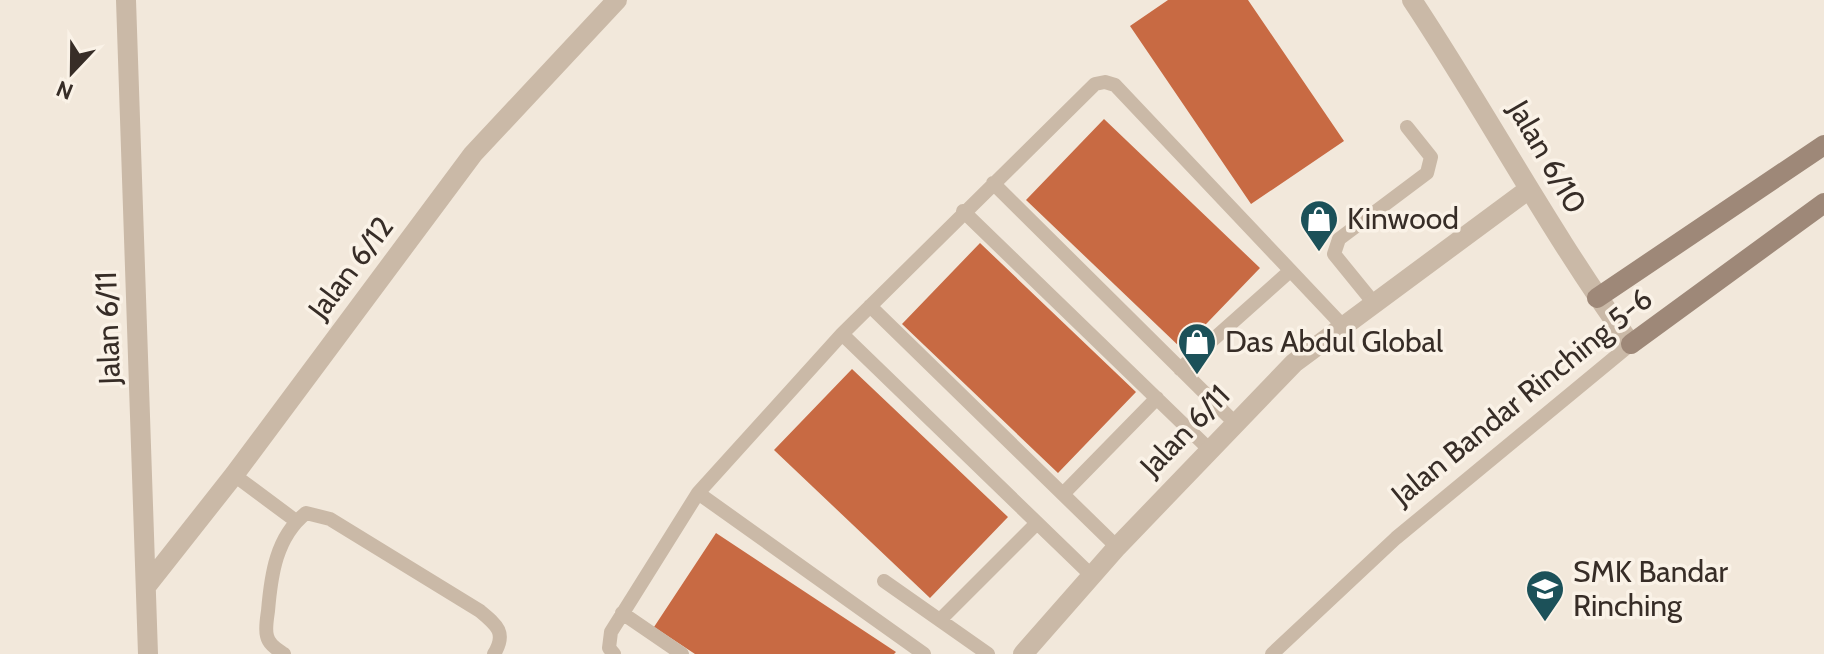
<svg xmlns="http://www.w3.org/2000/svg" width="1824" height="654" viewBox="0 0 1824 654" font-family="Cabin,sans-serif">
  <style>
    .building { fill: #c86a43 }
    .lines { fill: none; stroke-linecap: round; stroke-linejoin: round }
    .lane { stroke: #cab9a7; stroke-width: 14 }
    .street { stroke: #cab9a7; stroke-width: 20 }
    .secondary { stroke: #9e8878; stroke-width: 20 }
    .labels { text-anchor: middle; stroke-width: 7; stroke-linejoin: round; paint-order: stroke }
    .street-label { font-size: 30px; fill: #372d27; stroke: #faf2e7 }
    .poi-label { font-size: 30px; fill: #372d27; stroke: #faf2e7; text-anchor: start }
  </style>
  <rect width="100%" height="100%" fill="#f2e8db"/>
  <path class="building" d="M1168,0h80l96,141 -93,63 -121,-178z
    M1104,119l156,149 -78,81 -156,-149z
    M980,243l156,149 -78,81 -156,-149z
    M852,369l156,148 -78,81 -156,-148z
    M716,533l180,119 -2,2h-199l-41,-27z"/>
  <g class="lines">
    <path class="lane" d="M993,183l241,239
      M963,211l246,238
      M1373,302l-39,-48 5,-15 88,-66 4,-16 -24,-30
      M870,306l247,241
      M842,334l249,241
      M1180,369l110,-98
      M234,475l62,46
      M698,493l144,-159 253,-250 10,-2 10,3 227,240
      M1063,494l94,-96
      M884,581l104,73
      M622,613l60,41
      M940,620l97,-97
      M284,654c-7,-5 -15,-9 -17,-18 -2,-7 0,-18 1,-25 3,-36 8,-74 38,-98l24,6 150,92c17,14 27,22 14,43
      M614,654l-5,-6 2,-16 87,-139 226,161
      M1272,654l124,-116 235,-194"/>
    <path class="street" d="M126,0l22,654
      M1412,0c75,113 139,234 219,344
      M148,584l86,-109 239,-321 144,-154
      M1023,654l94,-107 177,-184 235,-174"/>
    <path class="secondary" d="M1597,298l227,-153
      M1631,344l193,-141"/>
  </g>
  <defs>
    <symbol id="shop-pin" viewBox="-11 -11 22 30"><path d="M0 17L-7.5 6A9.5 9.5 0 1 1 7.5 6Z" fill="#1c5159" stroke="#faf2e7"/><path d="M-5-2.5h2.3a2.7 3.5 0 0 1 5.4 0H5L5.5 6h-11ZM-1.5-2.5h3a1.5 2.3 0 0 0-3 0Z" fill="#fff"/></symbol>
    <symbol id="school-pin" viewBox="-11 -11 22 30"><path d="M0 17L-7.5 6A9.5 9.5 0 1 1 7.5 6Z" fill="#1c5159" stroke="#faf2e7"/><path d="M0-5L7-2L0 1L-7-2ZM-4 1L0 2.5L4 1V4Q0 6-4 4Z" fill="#fff"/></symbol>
  </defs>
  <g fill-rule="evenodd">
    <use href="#shop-pin" x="1297" y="197" width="44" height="60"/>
    <use href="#shop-pin" x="1175" y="320" width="44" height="60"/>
    <use href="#school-pin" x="1523" y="567" width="44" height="60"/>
  </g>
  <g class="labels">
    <g class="street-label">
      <text transform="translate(1547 157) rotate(60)" y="10">Jalan 6/10</text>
      <text transform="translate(351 268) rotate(-53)" y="10">Jalan 6/12</text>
      <text transform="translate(108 328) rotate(-92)" y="10">Jalan 6/11</text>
      <text transform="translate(1522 397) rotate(-39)" y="10">Jalan Bandar Rinching 5-6</text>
      <text transform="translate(1185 431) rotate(-46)" y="10">Jalan 6/11</text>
    </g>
    <g class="poi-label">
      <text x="1347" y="229">Kinwood</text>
      <text x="1225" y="352">Das Abdul Global</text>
      <text x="1573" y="582">SMK Bandar<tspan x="1573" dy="34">Rinching</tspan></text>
    </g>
  </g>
  <g transform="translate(72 72) rotate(202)" stroke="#faf2e7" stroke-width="6" paint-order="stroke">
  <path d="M0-6L14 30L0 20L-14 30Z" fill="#372d27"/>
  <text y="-12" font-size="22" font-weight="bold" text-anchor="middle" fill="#372d27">N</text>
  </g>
</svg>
